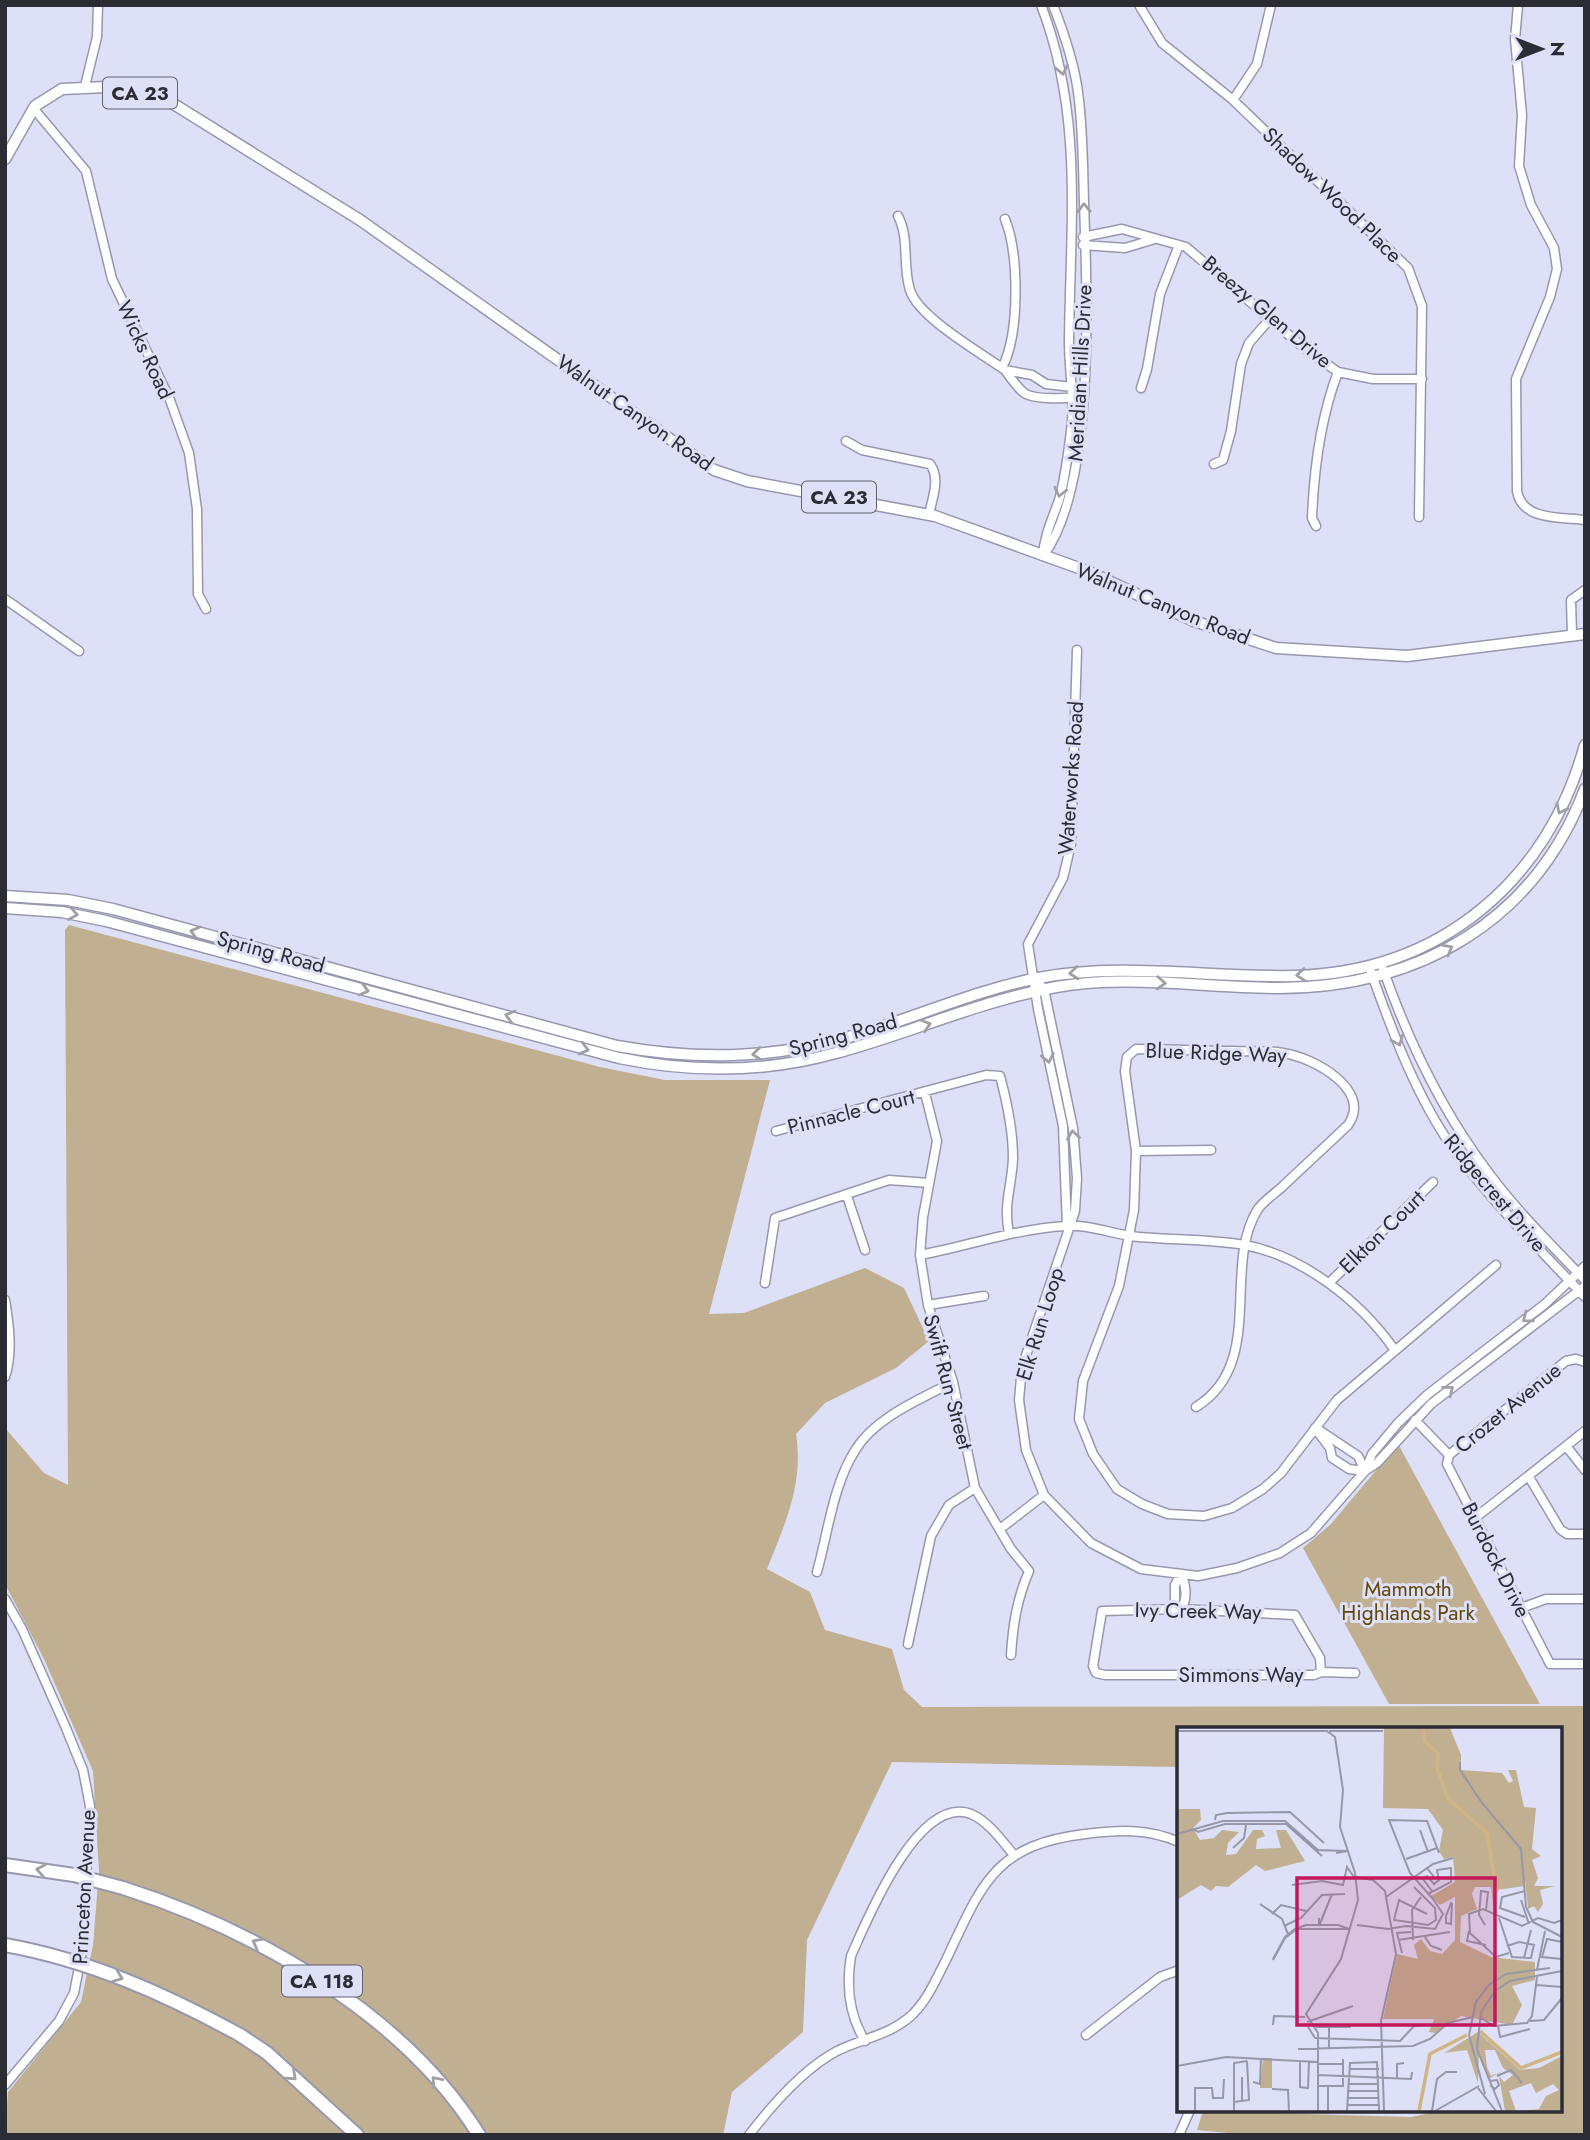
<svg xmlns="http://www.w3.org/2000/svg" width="1590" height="2140" viewBox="0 0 1590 2140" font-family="Jost,sans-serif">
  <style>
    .green { fill: #c0af90 }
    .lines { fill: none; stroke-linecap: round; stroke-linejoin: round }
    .minor-casing { stroke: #9698ae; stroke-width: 11 }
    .major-casing { stroke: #9698ae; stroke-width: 13 }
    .highway-casing { stroke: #9698ae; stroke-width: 16 }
    .minor { stroke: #fff; stroke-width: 8 }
    .major { stroke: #fff; stroke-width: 10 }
    .highway { stroke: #fff; stroke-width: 12 }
    .highway-bridge-casing { stroke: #9698ae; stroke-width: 16; stroke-linecap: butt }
    .highway-bridge { stroke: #fff; stroke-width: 12 }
    .oneway { stroke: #a0a0a4 }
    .labels { text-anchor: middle; stroke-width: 6; stroke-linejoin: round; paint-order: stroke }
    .shield { fill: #dde0f7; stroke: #61626f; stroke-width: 2 }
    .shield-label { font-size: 19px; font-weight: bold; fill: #2c2c35 }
    .street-label { font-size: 21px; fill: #2c2c35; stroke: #dde0f7 }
    .park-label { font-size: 21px; fill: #624606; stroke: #dde0f7 }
    .inset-river { fill: none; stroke: #d0b483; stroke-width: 3.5 }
    .inset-road { fill: none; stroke: #9698a9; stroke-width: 2 }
    .view { fill: #c2185b; fill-opacity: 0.15; stroke: #c2185b; stroke-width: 3.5 }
    .inset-edge { fill: none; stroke: #2c2c35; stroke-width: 3.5 }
  </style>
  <rect width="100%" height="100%" fill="#dde0f7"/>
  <path class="green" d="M69,925l531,142 65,13h105l-61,234 35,-1 121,-45 39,20 25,53 -33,27 -71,35 -29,31c8,49 -11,90 -29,135l43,23 15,38 67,19 12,41 18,17 663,-1v429h-337l-51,-5 6,-19 208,6 34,-7h115v-381h-381v38l-287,-5 -85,178 -4,92 -71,60 -9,43h-718l3,-43 73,-90 12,-57 6,-74 -6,-100 -49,-112 -39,-75v-156l39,45 24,12 -3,-555z
    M1398,1444l142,260h-151l-86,-156 28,-24z"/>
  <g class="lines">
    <defs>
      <path id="minor" d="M1041,5c43,111 29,222 28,337 0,27 5,53 3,80 -3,25 -6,54 -13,78 -7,20 -15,36 -16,56 53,-70 44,-264 41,-353 -1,-37 -1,-74 -6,-111 -4,-30 -14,-59 -25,-87
        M1139,5l23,38 71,57 175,168 14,38 -3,211
        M1518,5l-3,34 7,76 -3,51 12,39 23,43 3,21 -7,28 -34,82 1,112c5,30 44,26 68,29
        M85,86l12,-49 1,-32
        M1233,100l24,-36 14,-59
        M34,109l52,62 26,108 58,121 19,53 8,56 1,85 8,15
        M898,216c12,23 4,49 12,74 8,27 71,63 95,80
        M1083,237l39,-8 64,18 118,101 34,24 35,7h49
        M1083,245l42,3 30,-9
        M1002,368c18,-34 17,-114 3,-149
        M1005,370l27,5 14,9 26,3 11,7c-11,6 -51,6 -60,-2 -7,-6 -13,-15 -18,-22z
        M1141,388l6,-19 13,-75 19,-49
        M846,441l16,9 68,14c11,15 2,34 -1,51
        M1214,464l9,-4 8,-29 10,-67 8,-21 21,-24
        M1316,526l-4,-8c2,-50 8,-99 26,-146
        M5,599l74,52
        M1572,635l-1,-35 14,-10
        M1383,969c25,71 59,142 105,203 28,38 64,74 97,108
        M1371,972c22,62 47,129 86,182 38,51 84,97 128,143
        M1035,979l9,10 29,139 4,50 -2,33 -53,156 -3,33 7,50 18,45 47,48 50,26 57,7 39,-8 43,-15 31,-20 54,-62 7,-17 26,-31 29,-28 118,-91 40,-38
        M925,1093l12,48 -14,76 -3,38 8,50 25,77 22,106 36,61 18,22c-12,28 -16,53 -18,84
        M776,1131l210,-56 14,1c7,26 13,55 13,82 -1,29 -10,44 -4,76
        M1136,1151l75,-1
        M847,1196l18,54
        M1067,1226l-4,-100 -25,-117 -10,-65 35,-66 8,-34 6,-194
        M920,1255c48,-9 96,-26 145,-29 25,-2 49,9 74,11 34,3 72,2 106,8 58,11 115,56 149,104
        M1330,1282l103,-100
        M765,1283l10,-65 114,-38 40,3
        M5,1300c4,24 8,54 0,77
        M928,1305l56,-9
        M1196,1407c71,-44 25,-140 62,-198 6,-8 16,-15 24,-22 22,-21 44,-41 66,-62 25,-35 -35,-68 -65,-72 -15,-3 -33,-1 -49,-2 -33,0 -65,-2 -98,-2l-9,8 -2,14 11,80 -2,59 -15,76 -36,95 -4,38 14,35 24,35 25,15 26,10 36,2 28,-8 31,-19 18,-16 56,-73 159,-135
        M1415,1420l34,35
        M1315,1428l15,20 2,10 17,11 16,2
        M1319,1430l39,26 7,15
        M1566,1446l19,24
        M1449,1455l-2,9 103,200h35
        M1449,1455l117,-94 10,-2 9,3
        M1365,1471l12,-8 54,-59 154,-118
        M1529,1477l31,52 7,5h18
        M1475,1518l110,-87
        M1000,1529l44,-34
        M817,1572c11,-39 16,-88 39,-123 20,-32 65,-50 97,-67
        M1181,1574c5,11 7,25 0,35l-6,-6v-18z
        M5,1599l17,30 44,99 17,42 7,36 -8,146 -8,41 -15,28 -54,64
        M1521,1608l25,-9h39
        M1181,1609l114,6 25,43 1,14 -7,3h-209l-9,-2 -3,-7 9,-55z
        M908,1644l23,-108 18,-31 26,-17
        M1321,1672l34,1
        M1086,2035l74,-58 19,-7
        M865,2041c-16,-26 -19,-55 -14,-85 16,-36 67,-162 120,-142 17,7 31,27 43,41
        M749,2135c23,-30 54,-66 88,-84 26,-13 54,-16 76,-37 15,-15 23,-35 33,-54 36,-76 48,-115 139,-126 34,-4 62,-6 94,8
        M1179,2135l11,-25"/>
      <path id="major" d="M5,159l30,-53 27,-17 44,-2 66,16 188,117 354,250 33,11 188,35 152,55 107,50 82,27 131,8 178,-22
        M5,896l63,4 45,9 504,137c78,14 151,13 228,-8 65,-18 127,-47 193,-60 86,-16 171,0 257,-2 145,-4 252,-94 290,-231
        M5,908l57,4 44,9 513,137c73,15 145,15 217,-5 74,-20 144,-52 220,-66 73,-13 149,1 224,1 139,-1 254,-66 305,-199"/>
      <path id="highway" d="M123,1888c132,42 281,126 356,247
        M240,2035l27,18 90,82"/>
    </defs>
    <use href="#minor" class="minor-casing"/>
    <use href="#major" class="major-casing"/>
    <use href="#highway" class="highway-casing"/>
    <use href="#minor" class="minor"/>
    <use href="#major" class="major"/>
    <use href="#highway" class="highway"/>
    <defs>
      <path id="highway-bridge" d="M5,1865l69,10 49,13
        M5,1945c84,15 160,49 235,90"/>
    </defs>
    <use href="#highway-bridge" class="highway-bridge-casing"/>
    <use href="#highway-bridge" class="highway-bridge"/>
  </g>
  <defs><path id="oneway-chevron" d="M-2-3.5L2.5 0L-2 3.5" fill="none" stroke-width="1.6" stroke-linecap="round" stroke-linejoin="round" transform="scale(1.75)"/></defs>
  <g class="oneway">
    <use href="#oneway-chevron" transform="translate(1062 70) rotate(78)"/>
    <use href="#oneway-chevron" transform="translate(1084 208) rotate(-92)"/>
    <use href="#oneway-chevron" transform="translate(1060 492) rotate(103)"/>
    <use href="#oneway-chevron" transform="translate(1561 809) rotate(116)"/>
    <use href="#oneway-chevron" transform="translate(73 914) rotate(9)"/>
    <use href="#oneway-chevron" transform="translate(195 932) rotate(-165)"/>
    <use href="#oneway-chevron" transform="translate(1448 949) rotate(-28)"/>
    <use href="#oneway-chevron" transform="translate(1074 973) rotate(174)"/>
    <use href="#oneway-chevron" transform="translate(1301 975) rotate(175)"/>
    <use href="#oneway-chevron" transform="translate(1161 983) rotate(3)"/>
    <use href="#oneway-chevron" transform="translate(364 990) rotate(15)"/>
    <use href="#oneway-chevron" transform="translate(510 1016) rotate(-165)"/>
    <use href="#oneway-chevron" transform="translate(926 1025) rotate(-18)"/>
    <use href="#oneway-chevron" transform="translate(1398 1041) rotate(67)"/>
    <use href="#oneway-chevron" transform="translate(584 1049) rotate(15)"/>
    <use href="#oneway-chevron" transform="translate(757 1054) rotate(174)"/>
    <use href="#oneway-chevron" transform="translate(1048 1058) rotate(78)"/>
    <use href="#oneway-chevron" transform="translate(1073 1135) rotate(-98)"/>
    <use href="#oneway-chevron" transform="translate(1527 1318) rotate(143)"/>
    <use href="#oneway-chevron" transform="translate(1449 1390) rotate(-38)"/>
    <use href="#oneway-chevron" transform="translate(41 1870) rotate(-170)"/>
    <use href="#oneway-chevron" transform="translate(257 1943) rotate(-152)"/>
    <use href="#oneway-chevron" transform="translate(118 1977) rotate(21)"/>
    <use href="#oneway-chevron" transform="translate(292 2076) rotate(42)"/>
    <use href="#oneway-chevron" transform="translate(436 2081) rotate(-131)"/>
  </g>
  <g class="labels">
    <g class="shield">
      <rect x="103" y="77.5" width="74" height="31" rx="5"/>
      <rect x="802" y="481.5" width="74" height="31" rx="5"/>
      <rect x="282" y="1965.5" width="80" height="31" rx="5"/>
    </g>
    <g class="shield-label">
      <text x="140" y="100">CA 23</text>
      <text x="839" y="504">CA 23</text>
      <text x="322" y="1988">CA 118</text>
    </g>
    <g class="street-label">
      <text transform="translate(1332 195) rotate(44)" y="7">Shadow Wood Place</text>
      <text transform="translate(1267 312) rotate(40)" y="7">Breezy Glen Drive</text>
      <text transform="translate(145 350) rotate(65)" y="7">Wicks Road</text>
      <text transform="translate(1080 373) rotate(-87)" y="7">Meridian Hills Drive</text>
      <text transform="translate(635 413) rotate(35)" y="7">Walnut Canyon Road</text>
      <text transform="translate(1163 604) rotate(22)" y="7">Walnut Canyon Road</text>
      <text transform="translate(1071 778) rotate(-86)" y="7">Waterworks Road</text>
      <text transform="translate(271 952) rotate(15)" y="7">Spring Road</text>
      <text transform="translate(843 1035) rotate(-15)" y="7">Spring Road</text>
      <text transform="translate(1216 1053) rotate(2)" y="7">Blue Ridge Way</text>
      <text transform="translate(851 1112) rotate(-14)" y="7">Pinnacle Court</text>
      <text transform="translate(1495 1193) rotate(50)" y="7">Ridgecrest Drive</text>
      <text transform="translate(1382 1232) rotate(-44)" y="7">Elkton Court</text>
      <text transform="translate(1040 1324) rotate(-73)" y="7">Elk Run Loop</text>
      <text transform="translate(948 1382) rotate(75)" y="7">Swift Run Street</text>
      <text transform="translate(1508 1408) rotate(-39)" y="7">Crozet Avenue</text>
      <text transform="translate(1496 1560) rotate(63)" y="7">Burdock Drive</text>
      <text transform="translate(1198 1611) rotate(1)" y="7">Ivy Creek Way</text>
      <text x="1241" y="1682">Simmons Way</text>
      <text transform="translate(84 1887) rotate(-87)" y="7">Princeton Avenue</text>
    </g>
    <g class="park-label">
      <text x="1408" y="1596">Mammoth<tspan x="1408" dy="24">Highlands Park</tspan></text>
    </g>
  </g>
  <g transform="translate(1177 1727)">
    <rect width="385" height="385" fill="#dde0f7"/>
    <path d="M207,1h66l11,27v15l41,3 7,10 4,-2 -5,-11h8l8,37 12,1 -4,41 9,7 -9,4 6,18 -4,8h21l-15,4 3,14 -5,8 -4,-6 -6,3 -3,-29v6l-29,4 -2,24 -3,-27h-16l-3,7 5,15 -16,7 -1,26 31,15 44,5v18l-23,6 10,19 -10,20 -51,-9 -26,17 -6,-1 5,-13h-51l14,-65 21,5 -4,-14 7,-6 9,12 12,3 13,-14v-43l-15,8 -9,-9 24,-14 -2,-25 -9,2 -5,-8 4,-21 -15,-21 -45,-1zM0,82h23l1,11 -8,8 7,12 14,-2 8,-8 17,2 -11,11 -2,12 10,-1 17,-24h9l3,6 -8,3 -1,10 25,-1 -5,-18h10l19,31 -40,10 -9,-6 -28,22 -12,-1 -5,5 -10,-6 -24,15zM301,305l42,38 19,-2 23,-12v55h-44l21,-2 7,-13 13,-6 -6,-6 -17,9 -5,-10 -22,8 7,20h-11l-6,-35 5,6 9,-7 -10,-7 -8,-18h-10l2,17 4,9 12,-5 -15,8 -9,-27 -1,31 -11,-33 -23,3zM86,331h9v30h-12z" fill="#c0af90"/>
    <path class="inset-river" d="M246,1l2,13 13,13 -1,14 11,31 39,34 10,59M303,304l41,37 41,-16M242,384l11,-57 37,-19"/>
    <path class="inset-road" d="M0,4h150l8,6 8,53 -3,37 15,46 3,27 -17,59 -35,55 12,19v78M152,4h54M283,35v8l22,33 39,46 5,58 7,15 29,15M38,93l1,-5 11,-2 63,-1 34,31M17,102l4,3 27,-8h61l36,32M243,103l8,22M0,107l46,-13h62l33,29 29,1 -11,2M56,121l11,-10 2,-13M229,132l31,-11M179,150l17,3 12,11 11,63 -15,67 3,90M257,150l-7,-9 7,9M115,158l30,-4 21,4 4,-18 9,13M237,160l21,21 1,12 -8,5 -34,-5 5,-20 28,14M255,164l-9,-12 4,-3 8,9M251,167l23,-12v-14l-14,2 2,10 -5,4M209,170l47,-33 20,-6M256,172l-23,-26 -21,-53 38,1 12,32M344,173l8,24M274,176l1,1 -1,20 -5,-1v-7zM83,177l22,15 6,15 -3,-7M95,187l9,-9 25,6M348,190l-25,-9 2,-11 23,-6M142,191v8l13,-32M322,191l13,39 19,1 3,-14M180,198l31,4M308,198l-6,-10 2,-24 7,1 -2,18M107,199l17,-8 21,-23 23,-1M211,202l18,-3 29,3 8,-15 -10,-15M292,204l-2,10 19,4M248,210l6,9 11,4M221,213l52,-8M236,213l-1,-30 9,-13M385,215l-15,-3 -5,18 20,2M330,219l12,-4 16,3M225,226l-5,-20 14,-1M332,226l-13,4 -26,-24 -1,-19 14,-5 39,17 16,-8 16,5 8,-3M347,231l7,-28M96,232l12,-22 10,-8 11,-4h32l11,4h-52l-12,9 -12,22M360,243l8,-39M359,258l26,2M304,291l13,8 33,-3 5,-7 5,-39M353,294l14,-1 18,-22M130,295l46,-16M96,298l1,-9 31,1M321,299l2,11 30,-8M131,300l7,11 85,3 14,-15 11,-1M139,300h35M121,322l115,-3 17,-7 18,-16 25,-6M152,322v-22M123,335v25l8,1 1,-26M141,337h25M0,339l49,-9 92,5M173,342h29M141,348l93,4 1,-7M320,349l14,-6 11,13M65,350v25M220,352v-15l7,-1M76,355l7,2 1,-26M172,357h30M313,358l5,4 4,-4 -2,-5 -7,1M141,359h25v-27M301,361l18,23M95,362l16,1 1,21M170,364h32M308,367l-16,-59 7,-33 13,-17 17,-11 44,-6M170,371h32M57,375l15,-2 -2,-39M170,378h32M18,384v-23h17l1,10h10l1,-19M57,384v-48l13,-2M151,384v-25M170,384l3,-48 27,-1 2,49M255,384l5,-32 9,-7h11M258,384l44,-25M325,384l-25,-62 4,-37 14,-21 15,-10 52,-10"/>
    <path class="view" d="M120,151h198v147h-198z"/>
    <rect width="385" height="385" class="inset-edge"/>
  </g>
  <rect width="1590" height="2140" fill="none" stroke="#2c2c35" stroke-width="14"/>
  <g transform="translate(1541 49) rotate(90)" stroke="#dde0f7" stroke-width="5" paint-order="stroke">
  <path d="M0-5L12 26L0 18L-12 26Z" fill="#2c2c35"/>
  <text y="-10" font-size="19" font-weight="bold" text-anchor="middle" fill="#2c2c35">N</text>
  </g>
</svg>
